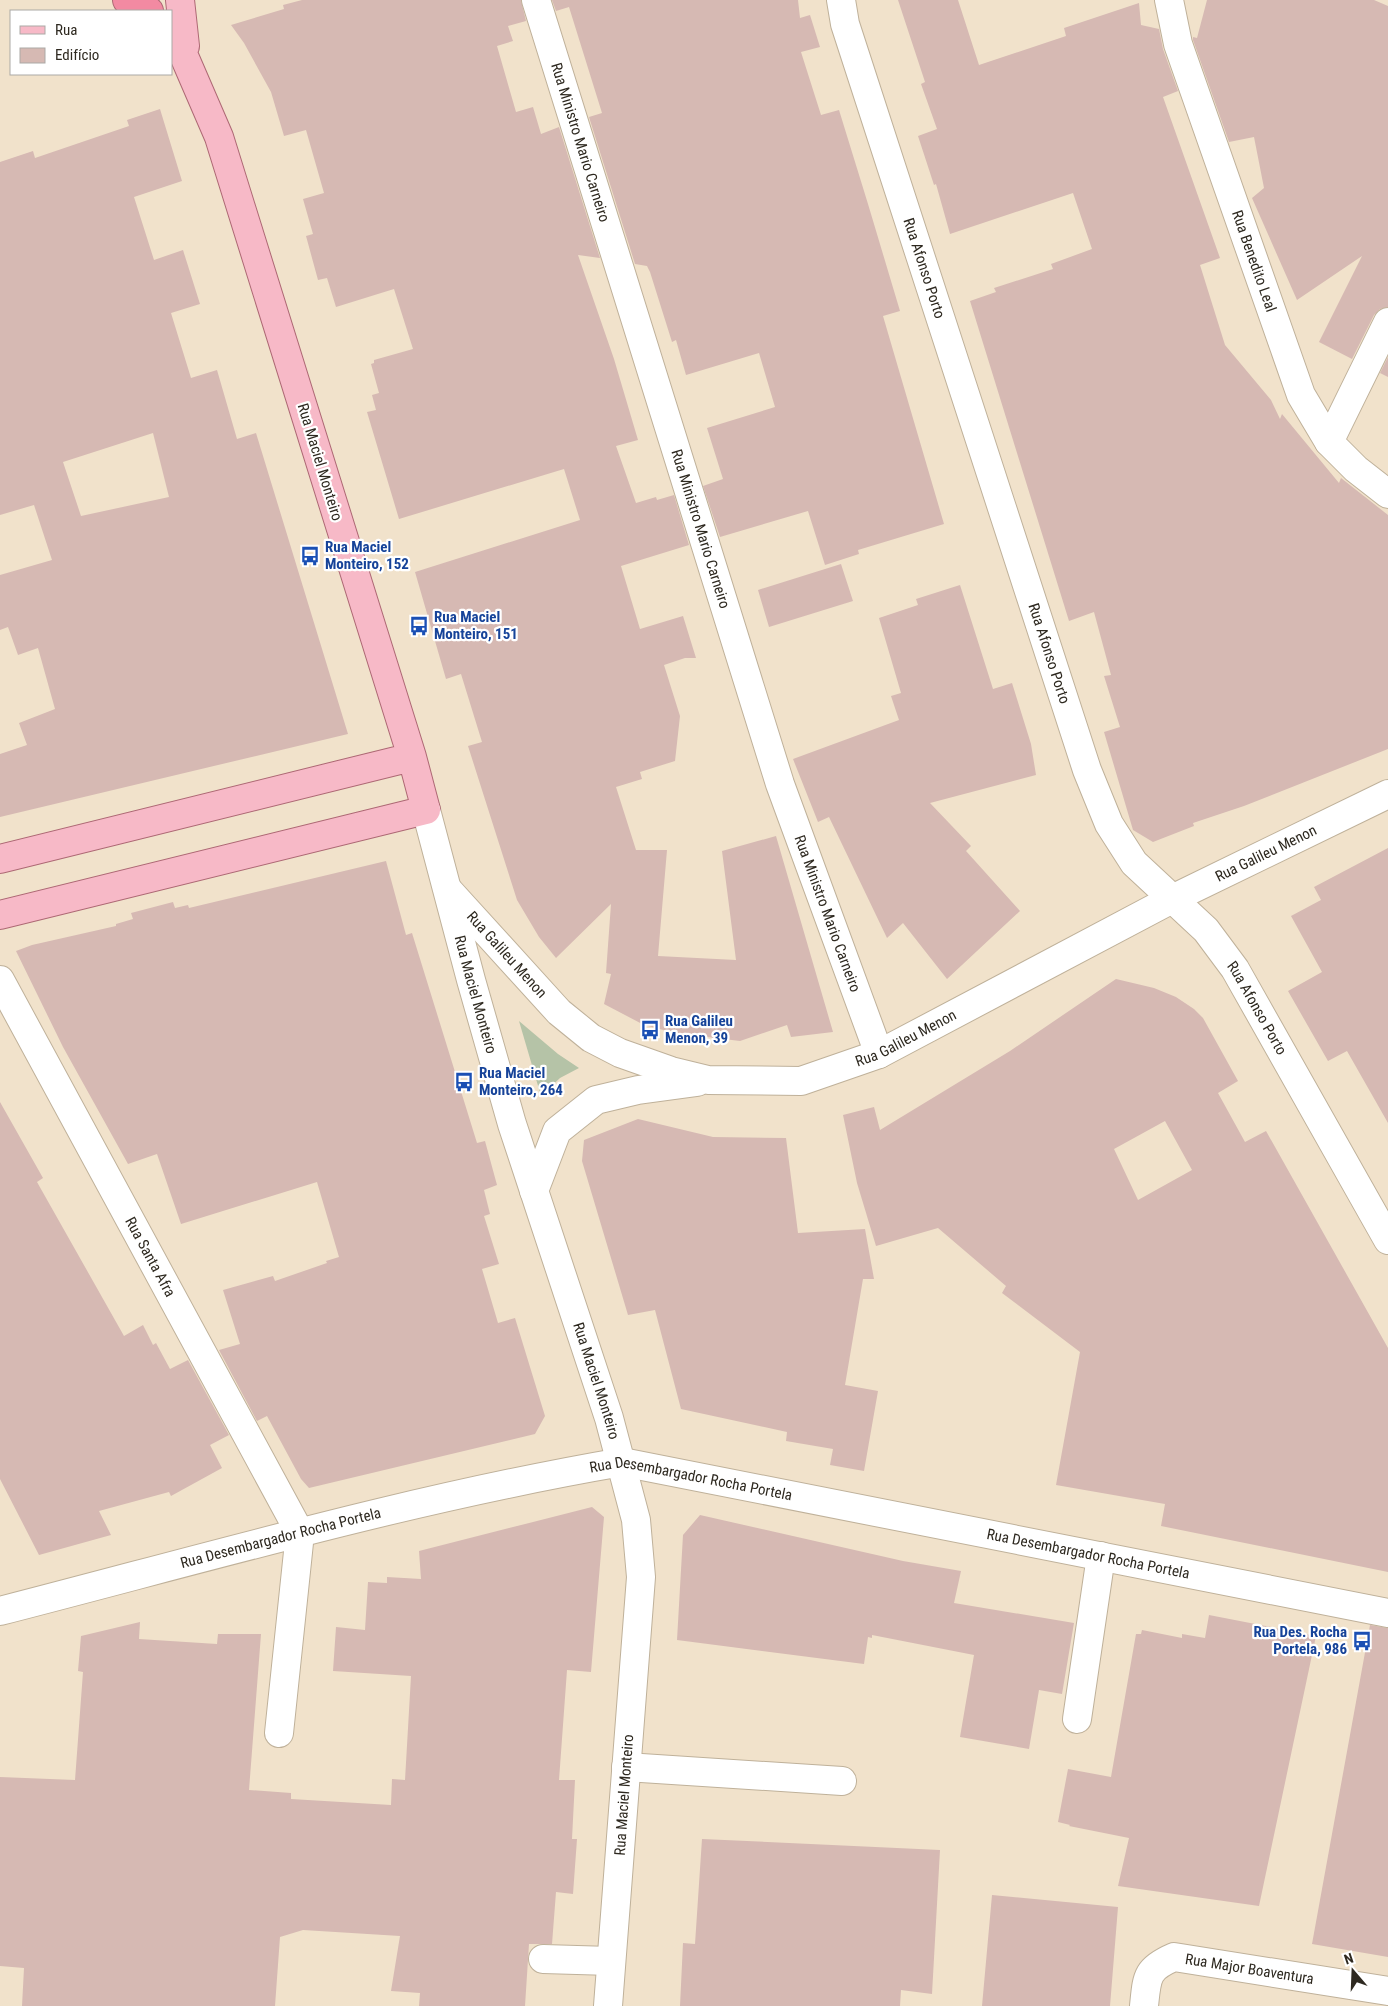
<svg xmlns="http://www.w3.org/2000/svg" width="1388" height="2006" viewBox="0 0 1388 2006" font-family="'Roboto Condensed',sans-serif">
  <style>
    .green { fill: #b5c3a7 }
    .building { fill: #d6b9b3; fill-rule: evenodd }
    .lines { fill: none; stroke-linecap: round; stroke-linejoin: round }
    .minor-casing { stroke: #bfb19a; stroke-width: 30 }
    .major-casing { stroke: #ad6874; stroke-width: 30 }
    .highway-casing { stroke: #ad6874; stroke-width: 30 }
    .minor { stroke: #fff; stroke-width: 28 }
    .major { stroke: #f7b9c7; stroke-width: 28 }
    .highway { stroke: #f28aa2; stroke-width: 28 }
    .labels { text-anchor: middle; stroke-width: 4.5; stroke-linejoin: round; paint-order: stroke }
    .street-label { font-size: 15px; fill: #2e2920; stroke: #fff }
    .transit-label { font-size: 15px; font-weight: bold; fill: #164399; stroke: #fff; text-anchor: start }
  </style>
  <rect width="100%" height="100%" fill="#f1e2cb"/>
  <path class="green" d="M519,1021l39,33 21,14 -19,10 -19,18z"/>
  <path class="building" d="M302,0h219l5,21 -18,5 5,15 -16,5 19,66 17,-5 8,27 18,-7 41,131 -22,-3 36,104 24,81 -22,6 20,57 20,-6 1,3 17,-5 15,50 -68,21 19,63 43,-13 13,42h-11l-21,7 16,51 -5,45 -35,11 2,7 -26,8 20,63h31l-9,106 78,4 -14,-109 54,-15 57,196 -42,5 -4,-12 -47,16 -65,-8 -31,-8 -40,-21 7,-30 -5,-1 5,-69 -55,54 -17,-21 -22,-37 -49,-154 14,-4 -21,-68 -15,5 -31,-107 165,-52 -16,-51 -165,50 -32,-107 9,-2 -4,-15 7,-2 -8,-29 3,-1v-3l39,-11 -19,-60 -58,18 -9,-29 -9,2 -12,-44 7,-2 -10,-35 21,-6 -18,-63 -22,6 -13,-44 -27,-49 -13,-18 53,-16 -1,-4z
    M552,0h246l2,18 10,-3 10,32 -19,5 20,63 18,-5 29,94 32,107 -17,5 61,208 -86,26 1,4 -34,11 -17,-54 -88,26 -17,-51 20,-7 -16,-51 68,-21 -16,-54 -73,22 -10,-35 -4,2 -22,-70 -3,-6 -12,-2 -46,-147 13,-4 -33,-106 -13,4z
    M898,0h60l21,65 87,-29 -2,-8 75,-25 2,22 18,4 4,20 15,42 -15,6 57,161 -20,7 25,80 46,55 9,19 2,-5 57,69 2,-5 47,37v234l-144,57 -51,17 1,3 -41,16 -20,-12 -29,-98 16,-5 -16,-51 7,-1 -17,-63 -25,9 -99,-320 26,-9 -2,-4 59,-19 -2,-5 41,-15 -19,-56 -123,41 -14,-50 -2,1 -16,-49 19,-7 -16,-45 4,-2z
    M1207,0h167l14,6v301l-8,2 -6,6 -22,44 -33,-17 43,-86 -65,44 -45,-102 12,-10 -10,-51 -25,5 -36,-102v-3l4,1z
    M160,109l22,72 -48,16 20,63 29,-10 17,54 -29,9 20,65 26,-8 20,69 19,-6 92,301 -348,83v-63l27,-9 -8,-22 36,-14 -17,-61 -20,7 -10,-28 -8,3v-55l52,-15 -18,-55 -34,10v-353l33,-11 2,7 94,-32 -2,-6zM153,433l16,64 -88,19 -18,-54z
    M1388,357v20l-8,-4z
    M841,564l12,37 -84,26 -11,-37z
    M960,585l33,104 19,-6 19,61 5,31 -106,28 41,43 -5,5 54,60 -73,68 -44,-56 -16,15 -58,-121 -11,5 -25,-63 106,-39 -8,-24 10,-3 -22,-75 39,-13 -2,-6z
    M1388,848v275l-41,-72 -19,10 -40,-70 34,-19 -31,-56 30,-16 -7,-13z
    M386,861l20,74 6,-2 65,210 8,-2 12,44 -13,5 6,24 -6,2 15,48 -17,5 16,54 17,-5 30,98 -10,18 -226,54 -8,-9 -34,-63 -10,5 -38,-71 21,-6 -17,-54 50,-14 2,5 52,-18 -1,-2 13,-4 -22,-75 -136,42 -24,-70 -29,10 -65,-117 -47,-96 16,-6 84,-19v-2l17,-5 -2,-6 42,-11 2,6 13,-3 1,3z
    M1116,979l38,9 22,9 18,12 9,9 35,63 -20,12 27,49 21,-11 122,217v224l-227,-46 4,-22 -109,-19 24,-133 -78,-59 4,-7 -68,-58 -62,18 -19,-63 -14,-68 31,-8 6,23 130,-79zM1165,1121l27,49 -54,30 -24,-51z
    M0,1102l43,76 -6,4 87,154 19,-11 10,20 3,-2 14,26 18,-9 41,75 -19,10 12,23 -51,28 -2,-4 -70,19 12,24 -72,20 -39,-76z
    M638,1119l75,18 73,1 12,95 67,-4 9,50h-11l-18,106 33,6 -14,80 -34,-6 3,-16 -47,-8 1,-9 -106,-23 -26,-99 -27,5 -46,-154 2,-21z
    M592,1507l12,10 -13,155 -24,-2 -8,110h16l-3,59h5l-4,55 -17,-2 -4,52h-23l-4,62h-106l1,-13 -29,-2 9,-55 -97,-6 -23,7 -5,69h-253l2,-38 -24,-2v-189l75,3 8,-108 -5,-1 3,-35 59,-14 -1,17 78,5 1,-10h43l-12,156 42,3v6l100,6 1,-26 13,1 6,-104 -78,-5 3,-44 29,3 3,-48 19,1v-6l34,2 -2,-28z
    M700,1515l203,46 58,10 -7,32 120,20 -12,71 -23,-4 -10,59 -69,-12 14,-82 -102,-20v3l-4,-1 -4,27 -187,-24 6,-105z
    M1209,1615l107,21 -57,270 -141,-20 11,-48 -60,-12 1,-1 -12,-3 10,-53 43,8 25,-143h5l1,-4 40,8v-4l23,4z
    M1370,1625l18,3v329l-76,-13z
    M702,1839l238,11 -8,144 -31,-4 -1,16h-220l3,-63 12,1z
    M992,1895l126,12 -8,99h-128z"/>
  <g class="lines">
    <defs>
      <g id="minor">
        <path id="s1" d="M536,0l244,784 99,270"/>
        <path id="s2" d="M841,0l4,24 242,746 22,54 25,39 72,67 29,39 153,271"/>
        <path id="s3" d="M1169,0l9,44 123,351 28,47 27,27 32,25"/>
        <path d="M1329,442l59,-120"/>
        <path id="s4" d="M426,810l45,170 41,144 97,294 27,102 5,57 -33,429"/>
        <path id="s5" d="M449,891l110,121 32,26 29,15 51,18 37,9 93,1 78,-27 293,-155 216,-105"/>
        <path id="s6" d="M0,980l300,553"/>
        <path d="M534,1191l23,-60 39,-31 42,-10 59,-8"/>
        <path id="s7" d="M0,1611c206,-53 412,-113 622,-149l766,151"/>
        <path d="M1077,1719l24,-163"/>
        <path d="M279,1733l21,-200"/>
        <path d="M626,1767l216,14"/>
        <path d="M543,1959l68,2"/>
        <path id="s8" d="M1144,2006c3,-29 2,-37 30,-49l214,34"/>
      </g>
      <path id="major" d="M180,0l5,46
        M0,859l412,-102
        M0,915l426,-105 -14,-53 -193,-620 -48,-111"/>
      <path id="highway" d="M127,0l22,11"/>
    </defs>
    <use href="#minor" class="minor-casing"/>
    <use href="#major" class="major-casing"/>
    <use href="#highway" class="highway-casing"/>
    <use href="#minor" class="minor"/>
    <use href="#major" class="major"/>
    <use href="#highway" class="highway"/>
  </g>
  <defs>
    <symbol id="bus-bare" viewBox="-9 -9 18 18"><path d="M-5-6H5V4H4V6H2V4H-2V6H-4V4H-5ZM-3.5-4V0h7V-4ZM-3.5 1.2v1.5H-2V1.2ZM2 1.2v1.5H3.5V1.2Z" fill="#1a4fb4" stroke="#fff" stroke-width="2.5" paint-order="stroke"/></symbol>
  </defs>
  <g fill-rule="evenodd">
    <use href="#bus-bare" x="296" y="542" width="28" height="28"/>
    <use href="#bus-bare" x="405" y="612" width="28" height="28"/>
    <use href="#bus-bare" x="636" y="1016" width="28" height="28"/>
    <use href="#bus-bare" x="450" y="1068" width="28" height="28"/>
    <use href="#bus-bare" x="1348" y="1627" width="28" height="28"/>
  </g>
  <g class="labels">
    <g class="street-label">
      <text dy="5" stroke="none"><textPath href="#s1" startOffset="149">Rua Ministro Mario Carneiro</textPath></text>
      <text dy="5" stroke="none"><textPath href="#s3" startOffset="275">Rua Benedito Leal</textPath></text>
      <text dy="5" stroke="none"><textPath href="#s2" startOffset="281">Rua Afonso Porto</textPath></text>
      <text transform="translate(320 462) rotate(73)" y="5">Rua Maciel Monteiro</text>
      <text dy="5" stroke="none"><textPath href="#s1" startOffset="554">Rua Ministro Mario Carneiro</textPath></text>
      <text dy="5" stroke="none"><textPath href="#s2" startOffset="686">Rua Afonso Porto</textPath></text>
      <text dy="5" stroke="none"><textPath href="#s5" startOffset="941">Rua Galileu Menon</textPath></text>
      <text dy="5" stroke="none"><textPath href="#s1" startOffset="959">Rua Ministro Mario Carneiro</textPath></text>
      <text dy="5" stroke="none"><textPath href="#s5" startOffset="86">Rua Galileu Menon</textPath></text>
      <text dy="5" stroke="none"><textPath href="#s4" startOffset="191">Rua Maciel Monteiro</textPath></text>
      <text dy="5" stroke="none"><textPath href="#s2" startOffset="1105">Rua Afonso Porto</textPath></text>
      <text dy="5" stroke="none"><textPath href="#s5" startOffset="536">Rua Galileu Menon</textPath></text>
      <text dy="5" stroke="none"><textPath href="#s6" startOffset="315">Rua Santa Afra</textPath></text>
      <text dy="5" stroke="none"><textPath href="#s4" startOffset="596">Rua Maciel Monteiro</textPath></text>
      <text dy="5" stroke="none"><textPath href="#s7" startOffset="710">Rua Desembargador Rocha Portela</textPath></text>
      <text dy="5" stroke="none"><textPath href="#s7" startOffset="290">Rua Desembargador Rocha Portela</textPath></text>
      <text dy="5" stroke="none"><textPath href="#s7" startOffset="1115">Rua Desembargador Rocha Portela</textPath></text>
      <text transform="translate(624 1795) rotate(-86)" y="5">Rua Maciel Monteiro</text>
      <text dy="5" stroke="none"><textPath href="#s8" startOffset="139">Rua Major Boaventura</textPath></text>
    </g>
    <g class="transit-label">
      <text x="325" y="552">Rua Maciel<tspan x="325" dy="17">Monteiro, 152</tspan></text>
      <text x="434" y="622">Rua Maciel<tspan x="434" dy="17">Monteiro, 151</tspan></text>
      <text x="665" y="1026">Rua Galileu<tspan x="665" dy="17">Menon, 39</tspan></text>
      <text x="479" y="1078">Rua Maciel<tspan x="479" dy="17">Monteiro, 264</tspan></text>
      <text x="1347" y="1637" text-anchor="end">Rua Des. Rocha<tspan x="1347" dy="17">Portela, 986</tspan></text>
    </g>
  </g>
  <rect x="10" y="10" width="162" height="65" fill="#ffffff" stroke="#aba9a6"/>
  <rect x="20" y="26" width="25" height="8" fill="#f7b9c7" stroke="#aba9a6"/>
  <text x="55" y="35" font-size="15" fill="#2e2920">Rua</text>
  <rect x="20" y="48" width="25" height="15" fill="#d6b9b3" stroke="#aba9a6"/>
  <text x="55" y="60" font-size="15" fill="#2e2920">Edifício</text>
  <g transform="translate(1353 1971) rotate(341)" stroke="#ffffff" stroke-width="4" paint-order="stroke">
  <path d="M0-4L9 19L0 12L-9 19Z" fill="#2e2920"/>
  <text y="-8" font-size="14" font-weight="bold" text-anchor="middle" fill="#2e2920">N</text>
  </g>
</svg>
